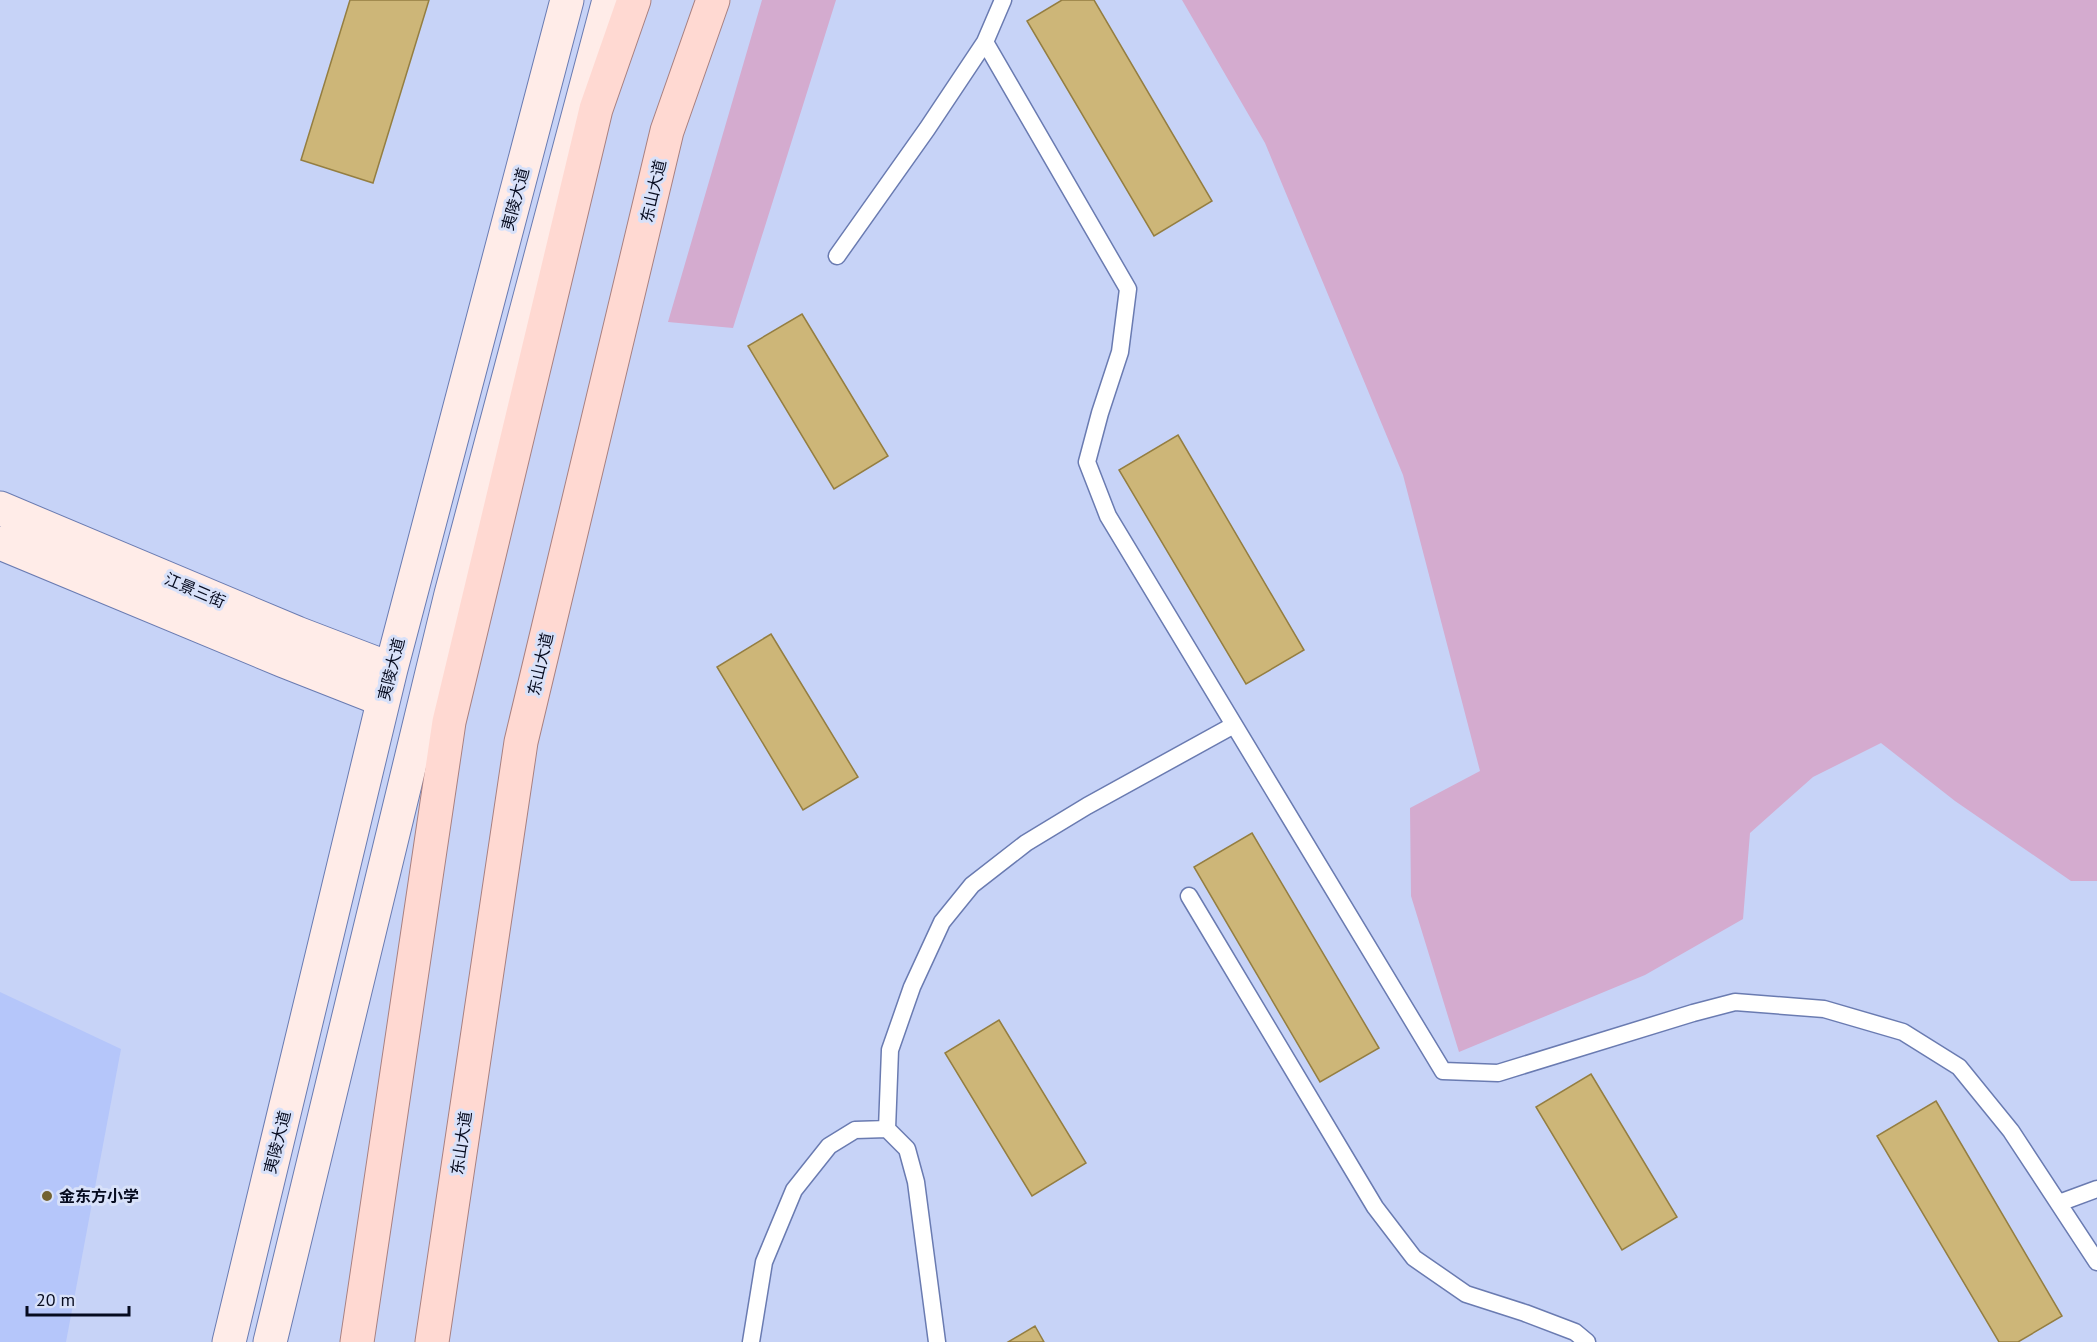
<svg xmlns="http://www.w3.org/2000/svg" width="2097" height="1342" viewBox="0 0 2097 1342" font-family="'PT Sans','Noto Sans SC',sans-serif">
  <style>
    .built { fill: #b5c6fa }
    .green { fill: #d4abcf }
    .building { fill: #cdb678; stroke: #947e41; stroke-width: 1.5 }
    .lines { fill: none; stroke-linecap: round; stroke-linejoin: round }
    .lane-casing { stroke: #6a7bb1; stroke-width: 19 }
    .secondary-casing { stroke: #6a7bb1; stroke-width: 35 }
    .primary-casing { stroke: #a88080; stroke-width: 35 }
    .lane { stroke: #fff; stroke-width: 16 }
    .secondary { stroke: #ffece8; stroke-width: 33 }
    .primary { stroke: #ffd9d2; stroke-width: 33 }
    .poi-dot { fill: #736230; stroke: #d8e1f9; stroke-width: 2 }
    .labels { text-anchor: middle; stroke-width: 6; stroke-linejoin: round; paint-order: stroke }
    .street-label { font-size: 16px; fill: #060b1f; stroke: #d8e1f9 }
    .poi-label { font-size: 16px; font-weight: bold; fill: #060b1f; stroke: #d8e1f9; text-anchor: start }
  </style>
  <rect width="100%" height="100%" fill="#c7d3f7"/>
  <path class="built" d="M0,992l121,57 -55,293h-66z"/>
  <path class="green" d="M762,0h74l-103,328 -65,-6z
    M1182,0h915v881h-26l-116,-80 -74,-58 -68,34 -63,56 -7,86 -98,56 -186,77 -48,-156 -1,-88 70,-37 -77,-296 -138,-332z"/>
  <path class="building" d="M350,0h79l-56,183 -72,-23z
    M1062,0h32l118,201 -58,35 -127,-215z
    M802,314l86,142 -54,33 -86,-143z
    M1178,435l126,215 -58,34 -127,-214z
    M771,634l87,143 -55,33 -86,-143z
    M1252,833l127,215 -59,34 -126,-215z
    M999,1020l87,143 -54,33 -87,-143z
    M1591,1074l86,143 -55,33 -86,-143z
    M1936,1101l126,215 -44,26h-19l-122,-206z
    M1035,1326l9,16h-36z"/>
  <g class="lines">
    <defs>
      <path id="lane" d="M985,42l143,247 -8,63 -20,61 -13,49 21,54 335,555 55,2 195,-60 42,-11 89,7 79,23 56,35 52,64 86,131
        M837,256l90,-127 58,-87 18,-42
        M1189,896l186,311 39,51 52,36 59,19 50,19 12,10
        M887,1129l3,-79 22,-63 30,-65 30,-37 54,-42 61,-37 147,-81
        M2059,1203l38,-14
        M751,1342l13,-80 30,-72 35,-44 26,-16 32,-1 20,20 9,33 21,160"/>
      <path id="secondary" d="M0,508l297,125 94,36
        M0,543l284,118 99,39
        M229,1342l162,-673 176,-669
        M270,1342l181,-748 158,-594"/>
      <path id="primary" d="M357,1342l92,-620 147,-613 38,-109
        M432,1342l89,-600 146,-611 46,-131"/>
    </defs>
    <use href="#lane" class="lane-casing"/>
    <use href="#secondary" class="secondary-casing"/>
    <use href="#primary" class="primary-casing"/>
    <use href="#lane" class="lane"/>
    <use href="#secondary" class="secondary"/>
    <use href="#primary" class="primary"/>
  </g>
  <circle class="poi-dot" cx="47" cy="1196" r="6"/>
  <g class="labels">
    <g class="street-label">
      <text transform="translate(653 191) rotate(-77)" y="6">东山大道</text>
      <text transform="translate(515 199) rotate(-75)" y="6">夷陵大道</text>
      <text transform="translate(195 590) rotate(23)" y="6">江景三街</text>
      <text transform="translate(540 664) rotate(-77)" y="6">东山大道</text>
      <text transform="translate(391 669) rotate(-76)" y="6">夷陵大道</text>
      <text transform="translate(277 1142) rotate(-76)" y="6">夷陵大道</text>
      <text transform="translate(461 1143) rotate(-82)" y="6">东山大道</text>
    </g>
    <g class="poi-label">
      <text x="59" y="1202">金东方小学</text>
    </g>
  </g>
  <path d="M27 1306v9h102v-9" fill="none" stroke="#060b1f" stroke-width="3"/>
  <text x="36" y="1306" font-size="18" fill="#060b1f" stroke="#d8e1f9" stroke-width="4.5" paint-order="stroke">20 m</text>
</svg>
